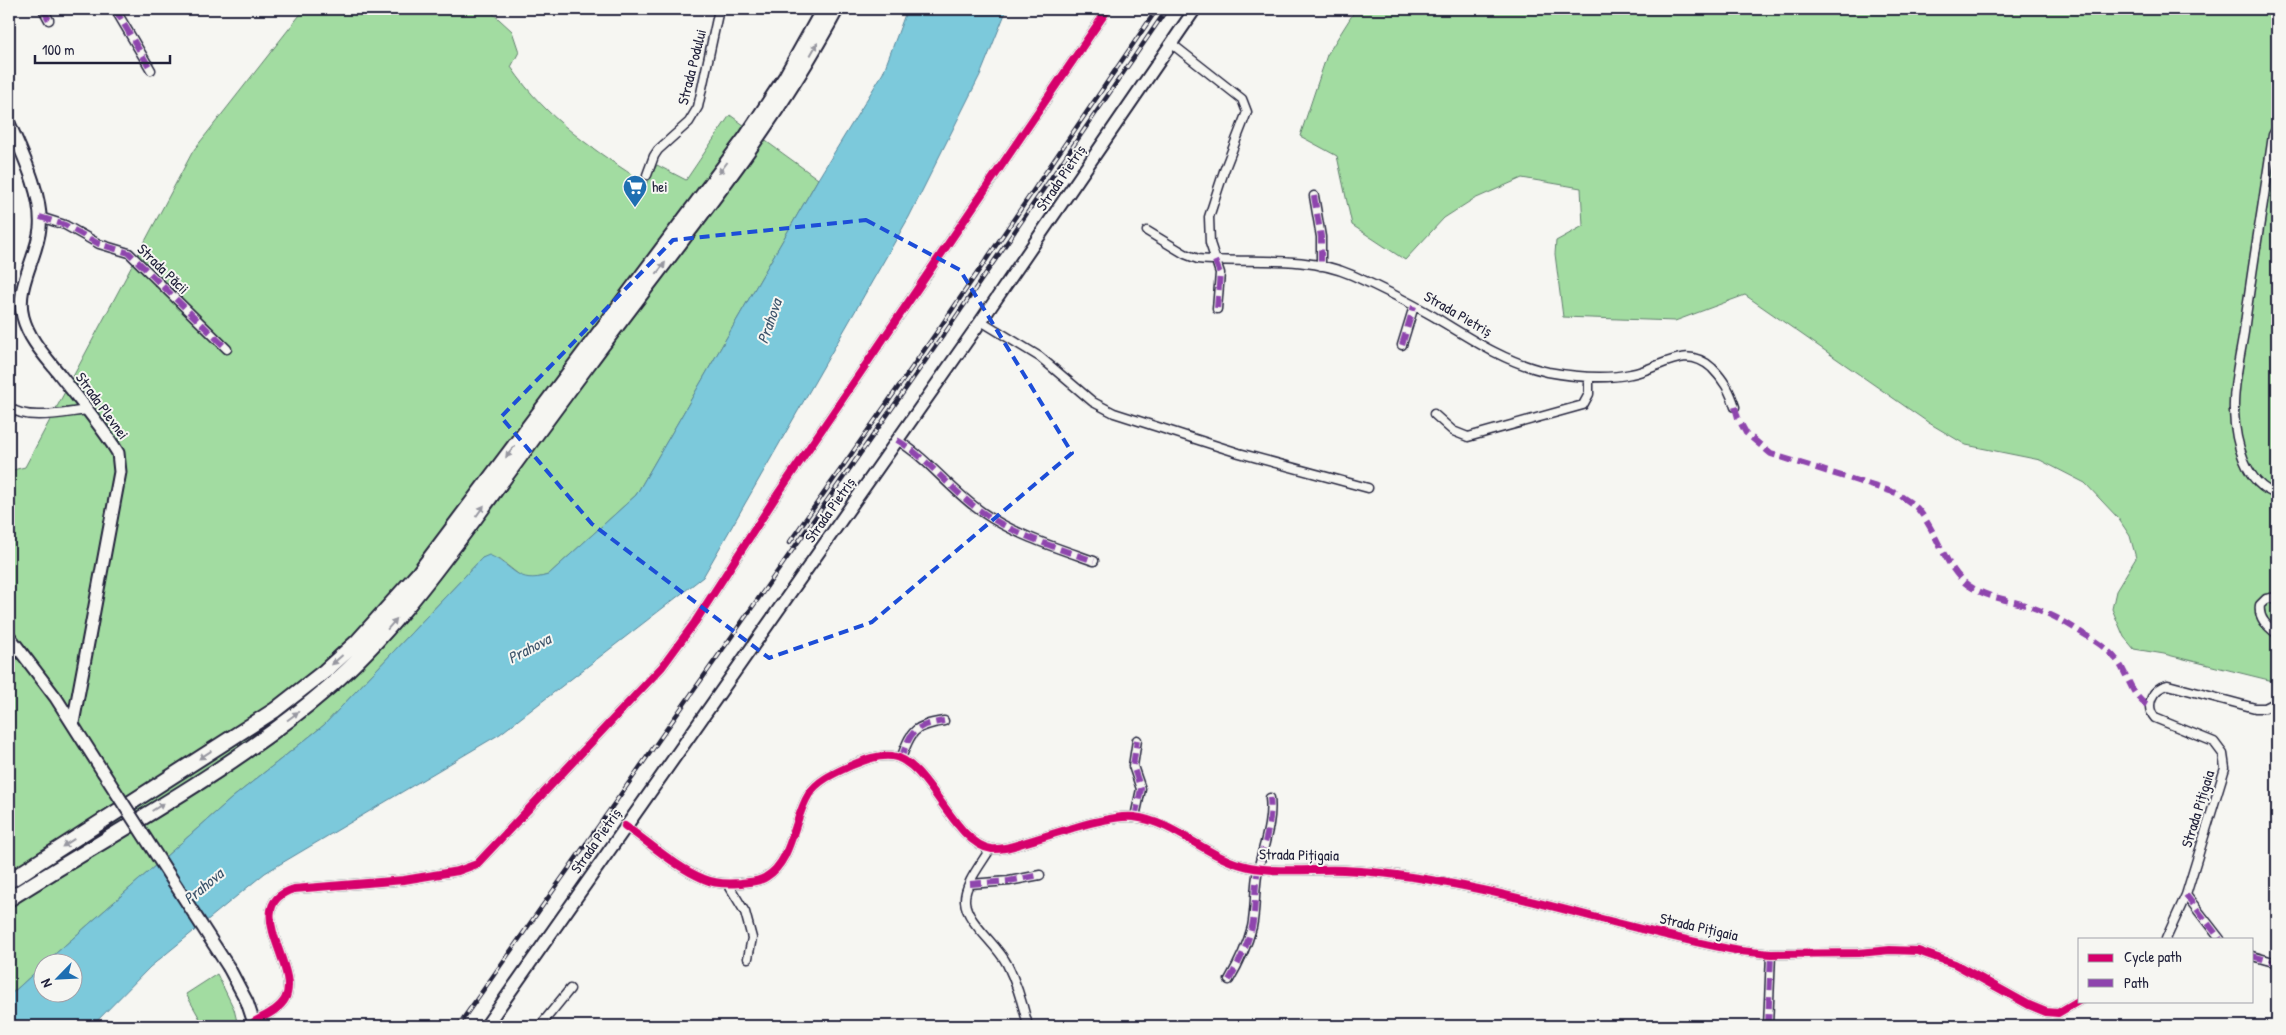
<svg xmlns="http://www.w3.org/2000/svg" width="2286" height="1035" viewBox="0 0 2286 1035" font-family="'Patrick Hand',sans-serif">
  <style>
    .green { fill: #a2dca1; stroke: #627f6e }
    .water { fill: #7cc9db; stroke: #58869b }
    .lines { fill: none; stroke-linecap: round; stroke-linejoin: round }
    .minor-casing { stroke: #22223b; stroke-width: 11 }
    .secondary-casing { stroke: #22223b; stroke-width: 15 }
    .trunk-casing { stroke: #22223b; stroke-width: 18 }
    .minor { stroke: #f6f6f2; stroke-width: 8 }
    .secondary { stroke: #f6f6f2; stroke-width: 11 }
    .trunk { stroke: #f6f6f2; stroke-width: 14 }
    .rail-casing { stroke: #22223b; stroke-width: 4.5 }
    .rail { stroke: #f6f6f2; stroke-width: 2.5; stroke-dasharray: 8; stroke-linecap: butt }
    .secondary-bridge-casing { stroke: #22223b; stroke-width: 15; stroke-linecap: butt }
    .secondary-bridge { stroke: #f6f6f2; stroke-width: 11 }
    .quiet { stroke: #8e44ad; stroke-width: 6; stroke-dasharray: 12 6; stroke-linecap: butt }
    .cycleway-casing { stroke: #f6f6f2; stroke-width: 11 }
    .cycleway { stroke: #d6006c; stroke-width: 8 }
    .oneway { fill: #9797a0 }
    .marked { fill: none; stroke: #1d4ed8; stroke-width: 4; stroke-dasharray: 10 6; stroke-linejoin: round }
    .labels { text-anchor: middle; stroke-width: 4; stroke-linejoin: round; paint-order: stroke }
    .street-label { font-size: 15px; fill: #22223b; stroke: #f6f6f2 }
    .poi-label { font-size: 15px; fill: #22223b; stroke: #f6f6f2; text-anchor: start }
    .water-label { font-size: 16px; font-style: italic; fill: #3d546b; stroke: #f6f6f2 }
  </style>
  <rect width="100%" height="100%" fill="#f6f6f2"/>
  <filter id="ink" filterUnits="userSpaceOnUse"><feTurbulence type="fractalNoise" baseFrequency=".02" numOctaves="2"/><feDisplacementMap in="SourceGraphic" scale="10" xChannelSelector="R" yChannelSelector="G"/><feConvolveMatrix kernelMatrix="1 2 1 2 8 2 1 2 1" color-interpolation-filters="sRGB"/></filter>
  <g filter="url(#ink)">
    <path class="green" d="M302,9h186l24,22 7,21 -8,15c37,54 82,82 135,117l11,-19 29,15 44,-65 88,64 -182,316 -88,80 -14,4 -11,-1 -24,-19 -17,-1 -158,167 -92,73 -186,164h-4v4l-33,30v-525l16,-4 168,-316 110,-140z
      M1356,9h921v673l-113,-28 -30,-5 -10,-12 -12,-28 4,-18 20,-33 -6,-22 -12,-18 -33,-35 -45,-23 -74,-15 -37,-22 -184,-128 -70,26 -112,-4 -8,-63 1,-13 27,-15 -2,-38 -59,-10 -50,22 -28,18 -39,42 -53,-35 -15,-69 -37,-20 27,-81z
      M217,974l17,35 4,17h-34l-18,-32z"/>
    <path class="water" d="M907,9h100l-26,64 -72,144 -206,360 -203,157 -235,139 -115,94 -58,59h-83v-30l33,-30v26h30v-30h-26l186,-164 92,-73 158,-167 7,-3c26,11 27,30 59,20l88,-80 182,-316 65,-106z"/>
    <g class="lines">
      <defs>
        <path id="minor" d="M43,9l6,11
          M115,9l36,61
          M1172,44l70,55 5,13 -23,59 -15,46 1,26 10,30 -3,36
          M2277,128l-4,7c-9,66 -21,131 -29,197 -4,25 -11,53 -10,79 1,29 11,74 43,83
          M647,175l7,-19 4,-6 31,-28 9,-15 21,-98
          M1314,196l7,41v29
          M40,217l25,8 34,19 30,9 98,96
          M1147,231l38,23 13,5c51,5 105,-5 154,16 27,12 55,26 81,41 36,22 73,47 115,56 28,5 56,8 83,2 30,-5 53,-31 81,-6 12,12 18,23 23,39
          M981,321l59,36 53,45 21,11 125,40 129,35
          M1402,345l12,-39
          M9,407c18,15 57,5 79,3
          M1434,414l19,17 15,6 115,-32 6,-11v-17
          M897,440c32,19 54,51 85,72 33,23 75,36 112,49
          M2277,597l-11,2 -6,6c-2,13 7,21 17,29
          M901,759c10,-29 13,-33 43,-38
          M1135,817l6,-28 -8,-23 4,-26
          M625,826c25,17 50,41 79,53 11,5 25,5 37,4 8,-1 18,-1 25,-6 27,-16 27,-58 43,-83 9,-14 26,-21 41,-28 12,-5 28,-12 42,-10 37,5 61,88 100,93 10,1 22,-3 31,-6 26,-7 86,-29 111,-26 42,5 74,42 115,50 31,6 64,2 95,3 27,1 55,5 81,9 107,17 209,53 315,72l31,3 88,-1 31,-3 28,1 37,13 74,41 17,7 12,1 22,-13
          M990,849c-8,14 -26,35 -25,52 1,21 32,43 42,63 10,20 16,41 21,62
          M728,884l17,28 7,26 -4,20
          M970,884l39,-3 31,-6
          M2186,895l34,44
          M2166,939l20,-44 39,-127 -2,-14 -9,-12 -59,-24c-11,-13 -2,-30 13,-33l87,23h10l12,-6
          M2252,956l25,7
          M1229,980c10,-17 18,-34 23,-53 4,-19 2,-39 6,-57 5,-23 15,-48 12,-72
          M254,1022c10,-6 25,-12 31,-23 17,-31 -47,-94 9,-110l110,-9 54,-9 19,-7 185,-197 33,-45 78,-121 335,-492
          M540,1026l30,-37
          M1768,1026l3,-72"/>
        <path id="secondary" d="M9,123c13,30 34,72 31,105 -3,30 -25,59 -17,89 6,23 23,40 37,58 18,23 37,46 53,70l5,8 2,19 -47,251
          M9,636l47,62 47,74
          M229,968l18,34 8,24
          M486,1026l495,-705 214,-312"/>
        <path id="trunk" d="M9,881l266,-171 50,-39 32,-29 62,-69 326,-434 41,-62 38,-68
          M9,899c107,-68 223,-128 320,-212 58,-50 103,-111 149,-173 36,-50 73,-100 110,-150 86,-117 180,-227 248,-355"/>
      </defs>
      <use href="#minor" class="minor-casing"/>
      <use href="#secondary" class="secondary-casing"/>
      <use href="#trunk" class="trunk-casing"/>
      <use href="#minor" class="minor"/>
      <use href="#secondary" class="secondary"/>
      <use href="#trunk" class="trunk"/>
      <defs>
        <path id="rail" d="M789,543l152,-217 216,-317
          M458,1026l489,-696 220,-321"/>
      </defs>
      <use href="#rail" class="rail-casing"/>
      <use href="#rail" class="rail"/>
      <defs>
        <path id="secondary-bridge" d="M103,772l126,196"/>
      </defs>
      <use href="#secondary-bridge" class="secondary-bridge-casing"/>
      <use href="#secondary-bridge" class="secondary-bridge"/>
      <path class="quiet" d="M43,9l6,11
        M115,9l36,61
        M1314,196l7,41v29
        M40,217l25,8 34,19 30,9 98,96
        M1215,261l5,12 -3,36
        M1402,345l12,-39
        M1735,407l3,11 8,15 25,21 125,39c7,5 15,9 21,15 19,22 26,54 47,74 19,16 45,17 67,25 17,6 33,14 48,24 11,7 27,16 36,27 13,14 16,40 34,48
        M897,440c32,19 54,51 85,72 33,23 75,36 112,49
        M901,759c10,-29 13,-33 43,-38
        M1135,817l6,-28 -8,-23 4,-26
        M970,884l39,-3 31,-6
        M2186,895l34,44
        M2252,956l25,7
        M1229,980c10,-17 18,-34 23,-53 4,-19 2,-39 6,-57 5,-23 15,-48 12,-72
        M1768,1026l3,-72"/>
      <defs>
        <path id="cycleway" d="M625,826c25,17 50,41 79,53 11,5 25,5 37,4 8,-1 18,-1 25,-6 27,-16 27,-58 43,-83 9,-14 26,-21 41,-28 12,-5 28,-12 42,-10 37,5 61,88 100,93 10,1 22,-3 31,-6 26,-7 86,-29 111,-26 42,5 74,42 115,50 31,6 64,2 95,3 27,1 55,5 81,9 107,17 209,53 315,72l31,3 88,-1 31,-3 28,1 37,13 74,41 17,7 12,1 22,-13
          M254,1022c10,-6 25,-12 31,-23 17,-31 -47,-94 9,-110l110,-9 54,-9 19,-7 185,-197 33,-45 78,-121 335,-492"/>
      </defs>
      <use href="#cycleway" class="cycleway-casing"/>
      <use href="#cycleway" class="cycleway"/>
    </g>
    <defs><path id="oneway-solid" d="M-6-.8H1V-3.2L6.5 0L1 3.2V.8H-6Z" transform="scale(1.25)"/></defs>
    <g class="oneway">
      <use href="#oneway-solid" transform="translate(814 49) rotate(-61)"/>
      <use href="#oneway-solid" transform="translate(723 168) rotate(127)"/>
      <use href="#oneway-solid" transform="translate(661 268) rotate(-52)"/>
      <use href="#oneway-solid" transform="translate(510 452) rotate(127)"/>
      <use href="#oneway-solid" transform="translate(480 511) rotate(-54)"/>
      <use href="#oneway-solid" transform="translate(392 624) rotate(-49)"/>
      <use href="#oneway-solid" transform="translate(337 660) rotate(138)"/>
      <use href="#oneway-solid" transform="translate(293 716) rotate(-37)"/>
      <use href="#oneway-solid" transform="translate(205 755) rotate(147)"/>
      <use href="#oneway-solid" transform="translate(158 807) rotate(-32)"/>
      <use href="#oneway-solid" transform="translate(68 843) rotate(147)"/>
    </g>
  </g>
  <path class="marked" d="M866,220l94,50 112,183 -200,169 -103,36 -177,-134 -91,-107 172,-177z"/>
  <defs>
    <symbol id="supermarket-pin" viewBox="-11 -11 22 30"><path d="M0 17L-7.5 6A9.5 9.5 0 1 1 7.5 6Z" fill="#1f6fb2" stroke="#f6f6f2"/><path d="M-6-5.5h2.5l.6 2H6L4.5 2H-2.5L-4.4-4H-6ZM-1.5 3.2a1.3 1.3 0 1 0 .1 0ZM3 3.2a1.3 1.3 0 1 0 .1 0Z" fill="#fff"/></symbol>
  </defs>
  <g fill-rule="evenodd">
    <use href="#supermarket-pin" x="621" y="173" width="28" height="38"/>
  </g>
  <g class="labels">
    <g class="street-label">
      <text transform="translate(692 67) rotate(-76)" y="5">Strada Podului</text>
      <text transform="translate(1061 178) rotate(-56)" y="5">Strada Pietriș</text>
      <text transform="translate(163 269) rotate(44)" y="5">Strada Păcii</text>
      <text transform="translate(1458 314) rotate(30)" y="5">Strada Pietriș</text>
      <text transform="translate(102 406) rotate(54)" y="5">Strada Plevnei</text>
      <text transform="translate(830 510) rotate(-55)" y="5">Strada Pietriș</text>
      <text transform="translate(2198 809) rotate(-73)" y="5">Strada Pițigaia</text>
      <text transform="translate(596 841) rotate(-55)" y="5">Strada Pietriș</text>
      <text transform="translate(1299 855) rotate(1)" y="5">Strada Pițigaia</text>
      <text transform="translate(1699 927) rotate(13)" y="5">Strada Pițigaia</text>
    </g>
    <g class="poi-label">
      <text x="652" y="192">hei</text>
    </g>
    <g class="water-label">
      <text transform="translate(769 321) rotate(-71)" y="6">Prahova</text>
      <text transform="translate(529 648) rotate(-28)" y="6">Prahova</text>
      <text transform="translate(203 886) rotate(-40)" y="6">Prahova</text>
    </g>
  </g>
  <rect width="2286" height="1035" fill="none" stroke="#f6f6f2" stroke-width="30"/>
  <rect x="15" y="15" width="2256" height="1005" fill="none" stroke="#22223b" stroke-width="2" filter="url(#ink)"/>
  <rect x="2078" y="938" width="175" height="65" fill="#f6f6f2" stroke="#a1a1a9"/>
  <rect x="2088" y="954" width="25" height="8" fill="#d6006c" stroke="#a1a1a9"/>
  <text x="2124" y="962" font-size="15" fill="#22223b">Cycle path</text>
  <rect x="2088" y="979" width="25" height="8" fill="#8e44ad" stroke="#a1a1a9"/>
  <text x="2124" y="988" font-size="15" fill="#22223b">Path</text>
  <g transform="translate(58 978) rotate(246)"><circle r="24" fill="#f6f6f2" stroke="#a1a1a9"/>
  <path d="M0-4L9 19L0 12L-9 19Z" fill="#1f6fb2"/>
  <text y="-8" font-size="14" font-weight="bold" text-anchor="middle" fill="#22223b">N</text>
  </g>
  <path d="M35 55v8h135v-8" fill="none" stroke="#22223b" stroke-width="2.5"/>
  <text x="42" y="55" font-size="15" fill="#22223b" stroke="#f6f6f2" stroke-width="4" paint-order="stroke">100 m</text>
</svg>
